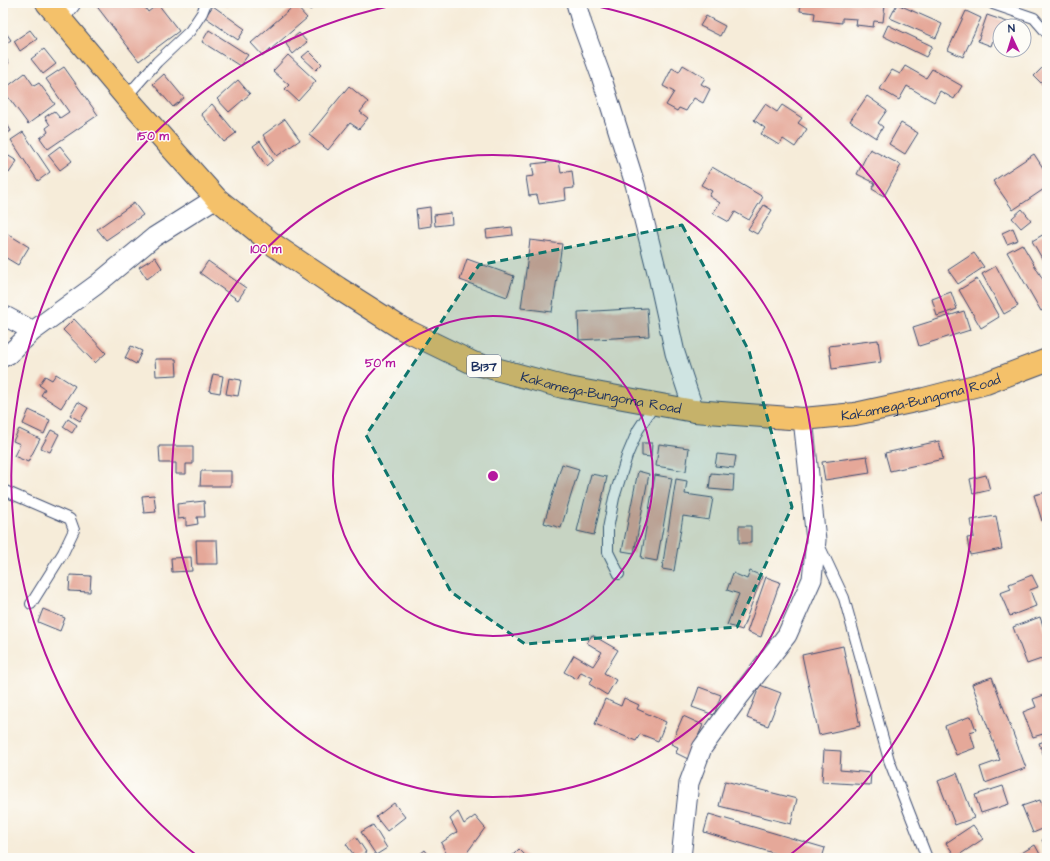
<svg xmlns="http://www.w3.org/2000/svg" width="1050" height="861" viewBox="0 0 1050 861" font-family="'Architects Daughter',sans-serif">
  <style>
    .building { fill: #e5a899 }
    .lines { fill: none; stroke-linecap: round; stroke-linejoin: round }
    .lane-casing { stroke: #3c4b70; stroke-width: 12 }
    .street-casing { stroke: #3c4b70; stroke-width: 21 }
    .primary-casing { stroke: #3c4b70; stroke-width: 24 }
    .lane { stroke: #fff; stroke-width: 10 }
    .street { stroke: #fff; stroke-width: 19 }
    .primary { stroke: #f4c16a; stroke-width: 22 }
    .marked { fill: #0f766e; fill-opacity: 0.2; stroke: #0f766e; stroke-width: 3; stroke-dasharray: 8 5; stroke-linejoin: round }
    .ring { fill: none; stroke: #b5179e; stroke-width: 2 }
    .labels { text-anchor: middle; stroke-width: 3; stroke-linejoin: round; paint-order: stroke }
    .shield { fill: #fdfcf7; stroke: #5f6c8c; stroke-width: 1 }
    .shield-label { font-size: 13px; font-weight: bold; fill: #1b2f5e }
    .street-label { font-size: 14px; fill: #1b2f5e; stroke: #fdfcf7 }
    .centre { fill: #b5179e; stroke: #fdfcf7; stroke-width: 2 }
    .ring-label { font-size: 12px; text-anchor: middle; font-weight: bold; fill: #b5179e; stroke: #fdfcf7; stroke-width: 3; stroke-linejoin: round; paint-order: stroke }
  </style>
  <rect width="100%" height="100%" fill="#fdfcf7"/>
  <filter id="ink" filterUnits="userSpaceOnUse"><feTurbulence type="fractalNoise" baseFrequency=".025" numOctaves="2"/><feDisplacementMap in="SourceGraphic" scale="8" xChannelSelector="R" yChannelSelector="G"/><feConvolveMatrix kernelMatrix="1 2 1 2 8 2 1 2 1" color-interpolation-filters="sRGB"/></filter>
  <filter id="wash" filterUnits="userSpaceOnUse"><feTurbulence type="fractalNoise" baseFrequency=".012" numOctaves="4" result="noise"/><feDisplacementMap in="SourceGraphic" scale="16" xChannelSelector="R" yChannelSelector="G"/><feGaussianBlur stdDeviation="0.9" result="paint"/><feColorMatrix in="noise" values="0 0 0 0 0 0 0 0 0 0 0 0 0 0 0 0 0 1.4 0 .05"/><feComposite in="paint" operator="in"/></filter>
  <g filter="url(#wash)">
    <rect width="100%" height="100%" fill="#f6ecd9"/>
    <g id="blocks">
      <path class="building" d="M97,3h45l6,9 10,-8 21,27 -40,30 -44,-57z
        M223,3h8l-4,4z
        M305,3h12l1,1 -8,6z
        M801,3h75v1l9,1 -2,17 -9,-1 -1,6 -17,-2 1,-6 -15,-1v5l-28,-3 1,-7 -15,-2z
        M897,4l45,20 -6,14 -46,-20z
        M295,5l12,13 -44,38 -12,-13z
        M213,6l32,23 -7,11 -33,-23z
        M966,11l15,7 -18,39 -15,-7z
        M987,15l32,11h-19v8l-4,-2 -5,14 -13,-5z
        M706,16l19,10 -5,10 -20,-10z
        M888,25l44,21 -6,11 -43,-21z
        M4,30l7,10 -8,6v-15z
        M30,30l7,9 -17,12 -6,-10z
        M209,30l39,25 -8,11 -38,-24z
        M299,33l8,9 -14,12 -7,-10z
        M44,49l12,15 -13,10 -12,-15z
        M309,51l13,13 -6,6 -14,-13z
        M3,54l6,9 -6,4z
        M288,55l28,26 -18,20 -13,-12 4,-4 -16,-14z
        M683,65l22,13 -4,6 9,5 -7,14 -9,-5 -8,13 -7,-3 -2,3 -11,-6 8,-13 -11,-6 9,-18 7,4z
        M905,66l21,12 6,-9 30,17 -8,13 -14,-8 -6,11 -27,-16 -8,14 -19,-11 12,-19 8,4z
        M1044,66l3,3v20l-13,-13z
        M64,67l34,48 -50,34 -8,-11 8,-6 -2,-4 4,-3 -5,-8 9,-6 6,7 9,-6 -23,-33z
        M25,73l9,13 5,-3 16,21 -27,20 -25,-34z
        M164,74l20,24 -11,9 -20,-23z
        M238,80l12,14 -21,18 -12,-13z
        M349,86l19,16 -8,10 8,6 -9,11 -9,-6 -22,27 -19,-15z
        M867,96l20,14 -9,13 5,4 -7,11 -26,-17z
        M212,104l24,29 -12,9 -23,-28z
        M765,104l12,8 5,-7 20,13 -4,5 9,6 -12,18 -12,-8 -4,6 -18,-11 4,-6 -11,-8z
        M3,117l8,14 -8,5z
        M285,119l15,21 -23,16 -14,-21z
        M901,123l17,10 -13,21 -16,-10z
        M23,132l27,40 -12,9 -27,-41z
        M260,141l13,19 -7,6 -13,-20z
        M60,146l12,15 -12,9 -12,-15z
        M870,149l31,16 -17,31 -12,-7 3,-6 -18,-9z
        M1034,154l13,20v13l-34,23 -20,-29z
        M7,155l10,6 -8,12 -6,-4v-8z
        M559,161l2,12 11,-2 2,17 -9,1 1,11 -27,4 -2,-9 -8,1 -3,-19 8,-1 -2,-12z
        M712,167l51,30 -14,23 -14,-8 -6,10 -16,-9 7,-10 -11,-7 3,-5 -11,-6z
        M134,203l9,12 -37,25 -9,-11z
        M764,205l8,5 -15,24 -9,-5z
        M430,207l1,19 -13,2 -2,-19z
        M1022,209l9,11 -10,8 -9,-10z
        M451,213l1,11 -17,2 -1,-11z
        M512,227l1,8 -26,3 -1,-8z
        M1013,228l5,12 -11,4 -5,-11z
        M3,231l26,16 -11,18 -15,-9z
        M1046,233l1,2v32l-15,-26z
        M530,240l32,4 -10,68 -31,-4z
        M1022,244l23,39 2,-1v26l-6,3 -34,-59z
        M974,253l10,14 -26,17 -10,-14z
        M155,257l7,11 -15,11 -8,-12z
        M467,259l47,17 -7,21 -47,-17z
        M208,261l38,27 -8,12 -38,-27z
        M996,266l22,40 -14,8 -22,-40z
        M977,279l22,38 -18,11 -22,-38z
        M951,292l6,17 -20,7 -5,-17z
        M647,308l2,28 -70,4 -1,-28z
        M964,311l6,19 -51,16 -6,-19z
        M74,319l32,34 -11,10 -32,-33z
        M878,340l3,22 -49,7 -3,-23z
        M131,346l11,5 -6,13 -11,-6z
        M155,359h21l1,16 -21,1z
        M56,374l19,12 -14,22 -20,-13 4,-6 -6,-4 6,-9 7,4z
        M213,374l10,2 -3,17 -11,-2z
        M229,378l12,2 -3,16 -12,-2z
        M78,402l10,6 -8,13 -10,-6z
        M29,410l21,10 -6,14 -21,-10z
        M68,419l9,6 -5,8 -9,-6z
        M19,429l21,10 -12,23 -14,-6 6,-12 -7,-3z
        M51,430l8,4 -9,18 -9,-4z
        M939,441l4,18 -53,12 -5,-18z
        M642,443h10l-1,14 -9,-1z
        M659,444l30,4 -3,23 -30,-5z
        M159,446h34v18h-7v10h-10v-11h-16z
        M717,454l19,2 -2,12 -19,-2z
        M867,456l3,17 -45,7 -3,-18z
        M562,464l17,5 -18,59 -17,-5z
        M201,471h30v15h-31z
        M638,471l11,3 -15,79 -12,-2z
        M711,473l23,2 -1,16 -24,-2z
        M591,474l16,3 -13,58 -17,-4z
        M655,475l17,3 -15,83 -16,-3z
        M986,475l4,15 -17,4 -3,-15z
        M676,479l11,2 -2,13 28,4 -4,22 -26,-4 -9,55 -12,-2z
        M1047,492v27l-5,2 -8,-26z
        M154,495l2,17 -12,1 -2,-17z
        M204,501l1,16h-8l1,7 -12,2v-8l-8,1 -1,-15z
        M996,516l6,33 -32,6 -3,-17 7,-1 -3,-17z
        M739,526h12v17h-12z
        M196,540h21l1,24h-21z
        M191,557l1,14 -20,1 -1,-14z
        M750,571l12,5 -20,54 -15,-5 12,-31 -12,-4 6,-17 14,6z
        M70,575l21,1 -1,16 -21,-1z
        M1032,575l6,12 -8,3 6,16 -26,10 -10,-23 11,-4 -2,-5z
        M766,577l14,5 -19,55 -14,-5z
        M43,609l22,9 -5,13 -22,-9z
        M1040,617l7,20v20l-20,7 -14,-37z
        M592,635l26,15 -14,23 12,7 -9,15 -18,-11 4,-6 -12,-6 -4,7 -13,-7 10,-17 19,11 9,-14 -15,-9z
        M843,646l17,80 -41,9 -17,-80z
        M992,677l34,91 -41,15 -5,-16 20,-7 -28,-76z
        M760,685l21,8 -13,33 -21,-8z
        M699,687l22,8 -7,20 -22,-8z
        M1047,694v70l-8,-21 6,-2 -2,-7 -10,3 -10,-25 13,-5 -3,-8z
        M624,698l15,7 -2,4 29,13 -8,19 -18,-7 -4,7 -41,-17 10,-25 16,7z
        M683,716l20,9 -15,34 -12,-6 2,-6 -7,-3z
        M971,716l5,14 -6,2 5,16 -19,7 -11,-29z
        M824,750l17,1 -1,19 31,3 -1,12 -48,-3z
        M957,773l17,45 -19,7 -17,-44z
        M725,781l72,18 -6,25 -72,-18z
        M1003,786l6,18 -28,9 -6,-18z
        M1040,800l7,18v9l-14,6 -11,-27z
        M394,803l11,14 -18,14 -11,-14z
        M458,812l6,12 11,-8 10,12 -22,30h-21l4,-5 -5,-10 16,-11 -7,-13z
        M709,814l116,34 -3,10h-40l1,-2 -79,-24z
        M373,825l14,23 -11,7 -15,-23z
        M973,825l10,14 -27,18 -10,-14z
        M356,837l10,15 -9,6h-1l-10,-14z
        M1047,837v12l-5,-9z
        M1035,845l7,13h-29z
        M519,849l9,9h-18z
        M425,850l6,8h-16z"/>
    </g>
  </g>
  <g filter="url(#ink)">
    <use href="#blocks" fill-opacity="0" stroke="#3c4b70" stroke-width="1"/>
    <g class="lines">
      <defs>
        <path id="lane" d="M993,4l41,14 13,15
          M126,97l31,-35 33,-31 12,-18 4,-10
          M3,490l67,29 4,11 -11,23 -32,51
          M819,545l25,53 45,162 38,98
          M619,574l-11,-22v-23l6,-31 13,-42 11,-26 17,-26"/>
        <path id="street" d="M576,3l6,21 19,52 34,108 23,92 17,77 19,58
          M59,18l12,-15
          M3,315l30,16
          M3,357l6,-3 24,-23 63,-46 58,-48 62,-39
          M681,858l8,-75 13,-35 37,-51 48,-62 25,-56 4,-39 -13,-121"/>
        <g id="primary">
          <path id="s1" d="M47,3l79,94 90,101 58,47 64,43 63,40 72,35 90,24 131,24 109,8 52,-5 69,-15 62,-16 61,-23"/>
        </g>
      </defs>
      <use href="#lane" class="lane-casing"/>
      <use href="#street" class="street-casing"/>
      <use href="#primary" class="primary-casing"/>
      <use href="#lane" class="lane"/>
      <use href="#street" class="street"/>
      <use href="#primary" class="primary"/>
    </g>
  </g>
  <path class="marked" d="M682,225l67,126 43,156 -55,120 -212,17 -74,-52 -85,-157 113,-170z"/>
  <g class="ring">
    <circle cx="493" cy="476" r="160"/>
    <circle cx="493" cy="476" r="321"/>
    <path d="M200 858A481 481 0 0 1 405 3M581 3A481 481 0 0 1 786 858"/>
  </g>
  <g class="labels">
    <rect class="shield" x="467" y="355" width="34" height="22" rx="3"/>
    <g class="shield-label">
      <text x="484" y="371">B137</text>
    </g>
    <g class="street-label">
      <text dy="5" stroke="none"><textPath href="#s1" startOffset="696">Kakamega-Bungoma Road</textPath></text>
      <text dy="5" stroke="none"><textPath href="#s1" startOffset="1020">Kakamega-Bungoma Road</textPath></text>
    </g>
  </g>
  <circle cx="493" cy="476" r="6" class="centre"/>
  <g class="ring-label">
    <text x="153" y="140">150 m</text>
    <text x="266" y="253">100 m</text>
    <text x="380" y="367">50 m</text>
  </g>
  <rect width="1050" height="861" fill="none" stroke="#fdfcf7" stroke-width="16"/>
  <g transform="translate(1012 38) rotate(356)"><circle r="19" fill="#fdfcf7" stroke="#a3aaba"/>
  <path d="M0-3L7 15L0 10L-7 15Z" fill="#b5179e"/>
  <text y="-6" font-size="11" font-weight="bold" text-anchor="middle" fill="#1b2f5e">N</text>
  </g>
</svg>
